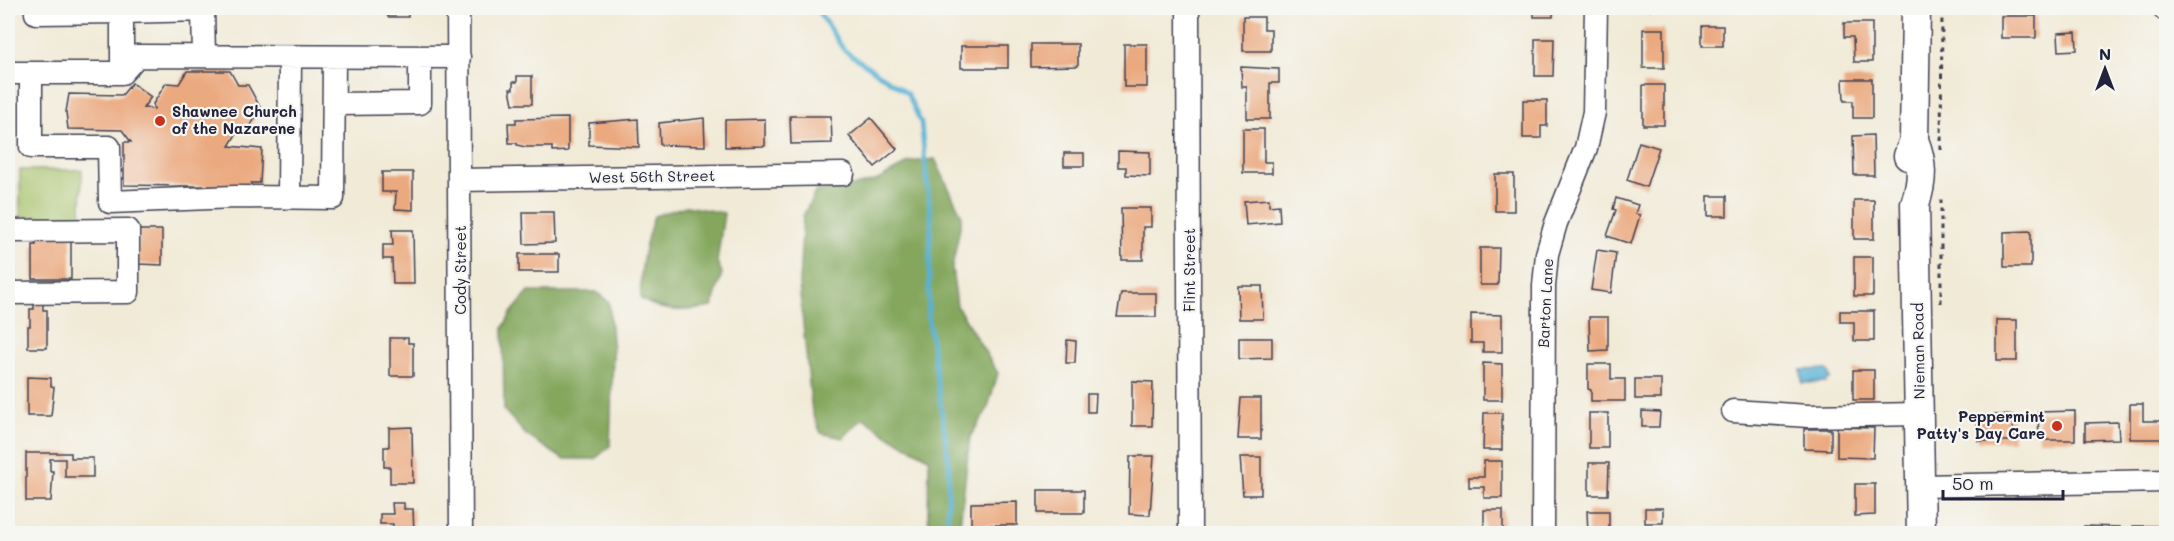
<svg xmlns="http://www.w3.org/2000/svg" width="2174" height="541" viewBox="0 0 2174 541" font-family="Mali,sans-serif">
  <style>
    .green { fill: #a5c169; stroke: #647252; stroke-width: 1.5 }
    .forest { fill: #84a75d; stroke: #53644c; stroke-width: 1.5 }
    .water { fill: #55b1d3; stroke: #3c6a87; stroke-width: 1.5 }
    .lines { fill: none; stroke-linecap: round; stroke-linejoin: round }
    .stream { stroke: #55b1d3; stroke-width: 4.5 }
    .building { fill: #eba97f }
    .minor-casing { stroke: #414052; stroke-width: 25 }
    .major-casing { stroke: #414052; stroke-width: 31 }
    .path { stroke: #414052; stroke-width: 3; stroke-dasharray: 4.5 4.5; stroke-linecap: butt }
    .minor { stroke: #fff; stroke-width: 22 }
    .major { stroke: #fff; stroke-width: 28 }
    .poi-dot { fill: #c8321e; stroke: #f6f6f2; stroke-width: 2 }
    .labels { text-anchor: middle; stroke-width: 4.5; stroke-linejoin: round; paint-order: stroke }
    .poi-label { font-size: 15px; font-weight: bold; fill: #22223b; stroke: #f6f6f2; text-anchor: start }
    .street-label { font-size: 15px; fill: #22223b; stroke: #f6f6f2 }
  </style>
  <rect width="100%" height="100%" fill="#f6f6f2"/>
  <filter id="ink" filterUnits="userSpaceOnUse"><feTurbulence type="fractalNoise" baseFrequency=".0167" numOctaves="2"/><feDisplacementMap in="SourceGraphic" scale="12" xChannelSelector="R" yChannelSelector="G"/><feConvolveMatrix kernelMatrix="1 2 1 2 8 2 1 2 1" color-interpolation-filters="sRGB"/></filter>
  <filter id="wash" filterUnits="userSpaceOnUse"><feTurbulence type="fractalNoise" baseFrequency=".008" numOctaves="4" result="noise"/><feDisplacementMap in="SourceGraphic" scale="24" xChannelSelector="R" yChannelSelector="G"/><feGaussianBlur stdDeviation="1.35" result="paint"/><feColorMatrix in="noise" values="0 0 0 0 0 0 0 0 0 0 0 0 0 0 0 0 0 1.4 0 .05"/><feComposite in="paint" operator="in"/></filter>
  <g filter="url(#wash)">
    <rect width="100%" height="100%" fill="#f1ead7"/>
    <path class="green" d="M20,170h62l-1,47h-61z"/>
    <path class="forest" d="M935,159l27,57 -10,52 5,38 41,67 -11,37 -17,27 -11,96h-28l-3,-16 1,-59 -40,-22 -26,-18 -20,20 -22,-5 -9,-21 -13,-128 4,-68 13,-25 32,-3 30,-8 32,-18z
      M686,206l38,7 -7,49 5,11 -10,34c-27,4 -47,7 -71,-8 -2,-31 4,-55 13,-83z
      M529,292h67l13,10 4,52 -3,92 -15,13h-32l-37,-24 -22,-25 -1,-82 9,-16z"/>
    <path class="water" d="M1826,369l3,3 1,7h-3l-1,3 -24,1 -1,-13z"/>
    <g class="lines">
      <path class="stream" d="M816,8l28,42 63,43 14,30 10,96 -3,97 21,148 -2,70"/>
    </g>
    <g id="blocks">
      <path class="building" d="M387,8h21v9h-20z
        M1534,8h19v9h-19z
        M1642,8h21v2h-21z
        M2001,16h35v22h-35z
        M1243,17h21v12h7v22h-28z
        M1844,23h28v39h-18l-1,-25h-9z
        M1702,26h21v20h-21z
        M1643,29h21v39h-21z
        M2076,32l1,18 -18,1 -1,-18z
        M1535,39h19l-1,37h-18z
        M1031,44h47v22l-47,1z
        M1124,44h23v43h-23z
        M961,46h47v22h-47z
        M1241,67l38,2v14h-9v36h-23v-32h-5z
        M187,71h43l8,14h10l13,24 -14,22h-9l-9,15 33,3 -2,34h-9v4l-127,-2v-43h7l-9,-12 -54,-1 -2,-17 3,-18 53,1 10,-12 19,14 -8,11 11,1 -1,-5 13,-21 13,1z
        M517,76h15v28h-19l-3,-15h3v-7h4z
        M1843,79h29v39h-19v-17h-9z
        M1643,85h21v40h-21z
        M1523,100h24v26h-6v12h-18z
        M790,116h41l1,27 -41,1z
        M568,118v33l-16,1v-5h-27l-8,-2v-2h-8l-1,-20h8v-4z
        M704,118l1,28 -45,-1 -1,-22z
        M871,118l26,31 -22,18 -26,-31z
        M638,119l1,28 -50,-2v-22z
        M765,119v27l-40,1v-27z
        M1243,129h21v33h8v11h-29z
        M1873,135l1,40h-20l-1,-39z
        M1639,142l20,6 -13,39 -19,-7z
        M1118,151l32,1v24l-24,-1v-8h-8z
        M1064,153h20v13h-20z
        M382,172h31v38l-18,-1 1,-17h-14z
        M1495,174h19v37h-19z
        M1708,196h19v20h-19z
        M1616,198l22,7 -3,9 5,1 -9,29 -24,-8 9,-26 -3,-1z
        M1269,199v7l10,-1 1,17 -34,3 -2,-24z
        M1854,200h20v39h-20z
        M1121,208h30v19h-8v33h-21z
        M523,212h31l1,31 -31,1z
        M139,230h23v35l-24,-1z
        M392,230h21l1,54h-21l-1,-25h-9v-14h10z
        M2031,231v36h-27v-35z
        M36,235h35v44h-38v-34h3z
        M1480,248h19l-1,37h-18z
        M1597,250l19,3 -5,40 -20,-3z
        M519,254h40v18h-40z
        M1854,257h19v39h-19z
        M1238,286h24l1,33h-24z
        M1121,293h35v24h-39z
        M34,303h9v7h4v38h-19v-22h2v-17h4z
        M1840,311h34v30h-20v-19h-14z
        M1471,314l31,1v37h-19v-9h-12z
        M1589,317h19v33l-18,1z
        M1997,320h20v41h-20z
        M390,338h18v5h5v33h-23z
        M1239,338h33v20l-33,1z
        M1067,340l9,1 -1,22h-9z
        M1483,363l19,1v36h-19z
        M1588,364h23v15h14v22h-34v-11l-3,-1z
        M1853,370h21v30h-21z
        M27,377l24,1v8l3,1 -3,29h-24z
        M1635,379h26v20h-26z
        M1132,381l21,1 -1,44h-20z
        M1087,394h9l-1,18h-8z
        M1241,398h20v41h-23z
        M2130,404h13v17h22v18h-35z
        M1642,411l18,1 -1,15h-17z
        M2075,411v29h-36l-1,-28z
        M1484,413h18v37h-19z
        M1589,413h19v35h-19z
        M1977,415h36v26h-35z
        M2118,422l1,17 -34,1v-17z
        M412,427l1,56h-23v-16h-6v-20h5v-19z
        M1837,427l37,1 -1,30 -36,-1z
        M1804,429h27v21l-27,-1z
        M26,453h45v5h22v19h-28v-18h-15v12h3l-2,30h-25z
        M1130,456h24l-4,59 -21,-1z
        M1240,457h21v38h-18z
        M1484,461h18v37h-18v-11h-15v-10h15z
        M1589,463h20l-1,32h-19z
        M1855,484h20v31l-20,1z
        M1038,490h46v23h-46z
        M1017,502v23h-46v-22z
        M392,503h12v6h9l1,25h-21v-10h-13v-10h13z
        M1645,508h18v15h-18z
        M1484,510h19v24h-19z
        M1587,511h22v23h-21z
        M2084,526l36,1v7h-36z
        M2133,526h33v8h-33z"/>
    </g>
  </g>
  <g filter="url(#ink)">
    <use href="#blocks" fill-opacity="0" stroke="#414052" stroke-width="1.5"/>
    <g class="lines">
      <defs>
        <path id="minor" d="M458,8l3,526
          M1188,8l2,526
          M2163,8l3,2
          M122,12l81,-2 1,46
          M36,13l86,-1v61
          M8,73h114l15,-17 322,1
          M31,73v74h78l1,55 125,-5 98,1 1,-141
          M334,104l86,-1v-46
          M460,180l383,-6
          M289,197l1,-140
          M8,231l120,-1v62l-120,1
          M1733,411l75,5 111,-2
          M1920,486l246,-5
          M1543,534l1,-248 3,-32 9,-31 30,-75 8,-36 2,-104"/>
        <path id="major" d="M1914,140c9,22 9,41 1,64l6,330
          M1908,156l6,-16 2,-132"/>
      </defs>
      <use href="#minor" class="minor-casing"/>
      <use href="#major" class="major-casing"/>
      <path class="path" d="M1941,150l1,-142
        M1941,303v-105"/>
      <use href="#minor" class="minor"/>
      <use href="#major" class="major"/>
    </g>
  </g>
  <g class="poi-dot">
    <circle cx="160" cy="121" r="6"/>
    <circle cx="2057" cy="426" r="6"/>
  </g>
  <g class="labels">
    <g class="poi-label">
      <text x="172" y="117">Shawnee Church<tspan x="172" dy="17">of the Nazarene</tspan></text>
      <text x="2045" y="422" text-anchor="end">Peppermint<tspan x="2045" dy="17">Patty's Day Care</tspan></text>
    </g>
    <g class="street-label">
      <text transform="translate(652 177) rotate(-1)" y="5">West 56th Street</text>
      <text transform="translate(461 270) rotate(-90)" y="5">Cody Street</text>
      <text transform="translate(1190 270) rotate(-90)" y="5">Flint Street</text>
      <text transform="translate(1546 303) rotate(-87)" y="5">Barton Lane</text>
      <text transform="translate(1919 351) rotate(-91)" y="5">Nieman Road</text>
    </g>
  </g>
  <rect width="2174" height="541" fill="none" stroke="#f6f6f2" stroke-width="30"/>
  <g transform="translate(2105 69)" stroke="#f6f6f2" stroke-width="4.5" paint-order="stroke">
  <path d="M0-4.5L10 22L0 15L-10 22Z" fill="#22223b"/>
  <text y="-9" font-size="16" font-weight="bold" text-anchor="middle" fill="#22223b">N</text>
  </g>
  <path d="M1943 490v9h120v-9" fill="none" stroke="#22223b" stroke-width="3"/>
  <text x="1952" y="490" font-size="18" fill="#22223b" stroke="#f6f6f2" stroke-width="4.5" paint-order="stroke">50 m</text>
</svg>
